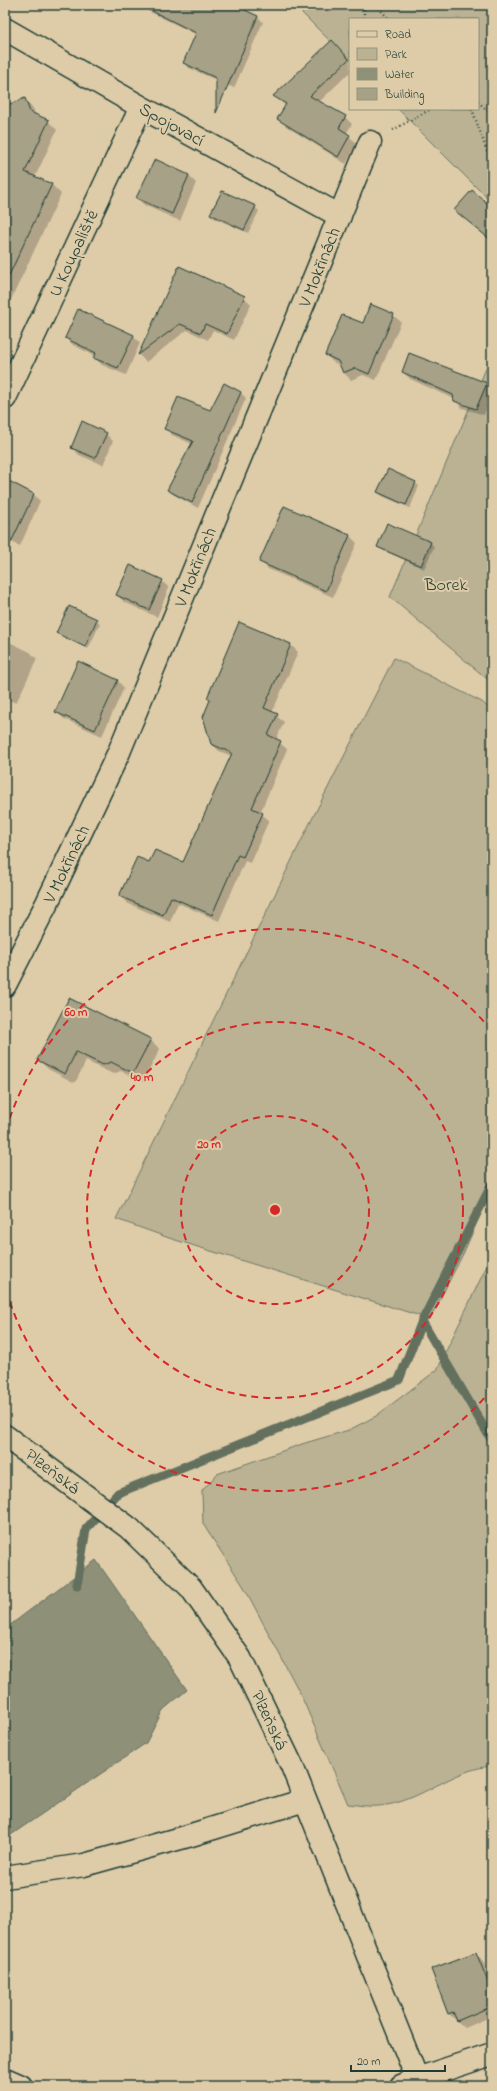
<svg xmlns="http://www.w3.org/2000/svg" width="497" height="2091" viewBox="0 0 497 2091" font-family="'Indie Flower',sans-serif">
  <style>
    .green { fill: #bbb294; stroke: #6d7864 }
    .water { fill: #8e9078; stroke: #626f5d }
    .shadow { fill: #0003 }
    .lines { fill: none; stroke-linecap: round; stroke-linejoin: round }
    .stream { stroke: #626f5d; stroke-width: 9 }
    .building { fill: #a6a187; stroke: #1f3d34 }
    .minor-casing { stroke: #1f3d34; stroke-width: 25 }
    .major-casing { stroke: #1f3d34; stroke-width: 25 }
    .path { stroke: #1f3d34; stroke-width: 2.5; stroke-dasharray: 1 3; stroke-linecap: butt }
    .minor { stroke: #decca9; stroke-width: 22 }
    .major { stroke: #decca9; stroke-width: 22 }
    .ring { fill: none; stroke: #d62828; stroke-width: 2; stroke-dasharray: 7 5 }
    .labels { text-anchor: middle; stroke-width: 4; stroke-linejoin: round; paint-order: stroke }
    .street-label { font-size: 18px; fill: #1f3d34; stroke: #decca9 }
    .park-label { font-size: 18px; fill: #274339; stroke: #decca9 }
    .centre { fill: #d62828; stroke: #decca9; stroke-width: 2 }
    .ring-label { font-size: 12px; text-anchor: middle; font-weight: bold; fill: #d62828; stroke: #decca9; stroke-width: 4; stroke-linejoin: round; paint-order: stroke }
  </style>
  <rect width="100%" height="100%" fill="#decca9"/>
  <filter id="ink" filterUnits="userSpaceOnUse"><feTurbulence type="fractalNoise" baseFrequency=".025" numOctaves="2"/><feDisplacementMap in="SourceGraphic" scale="8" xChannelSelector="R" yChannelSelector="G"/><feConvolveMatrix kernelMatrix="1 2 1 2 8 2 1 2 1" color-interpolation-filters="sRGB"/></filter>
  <g filter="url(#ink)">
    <path class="green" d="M294,5h198v198l-94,-94h80v-90h-128v42z
      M492,354v329l-102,-86z
      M394,658l88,44 10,9v477l-28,64 -34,67 -261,-81 -53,-19 191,-390z
      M492,1255v511c-41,3 -72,37 -113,40 -10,1 -21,-1 -31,-2l-48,-111 -56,-106 -41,-63 -1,-33 15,-17 88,-31 44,-13 27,-14 61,-46z"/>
    <path class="water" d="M96,1560l91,130 -24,20 -17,33 -141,96v-210z"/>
    <path class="shadow" d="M136,5h96l26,12 5,5 -29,66 -45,-20 -5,-5 13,-28z
      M339,49l11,11v12l-31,30 26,15 7,7 -6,10 11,9 -11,21 -60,-38 -7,-7 7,-13 -12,-10z
      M24,99l9,9 3,8 12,5 9,9 -22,47 17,8 9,9 -53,112 -3,-1v-204l7,3z
      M155,160l34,16 7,7 -16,38 -36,-16 -7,-7z
      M255,207l4,4 -11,22 -34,-15 -3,-4z
      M179,267l65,30 7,7 -17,36 -21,-10 -5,10 -21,-10 -41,32 -7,-7z
      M393,315l8,7 -25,58 -13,-5 -12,5 -7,-7 -3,-7 -8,-4 -7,-7 38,-31z
      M133,336l7,7 -14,32 -24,-10 -7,-7v-2l-22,-11 -7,-7z
      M403,372l83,12 6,6v4l-8,21 -22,-7 -8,-9 -44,-20z
      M240,392l6,6 -48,110 -24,-13 -6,-6 24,-45 -20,-9 -6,-6 44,-18z
      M106,434l7,7 -10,24 -24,-10 -7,-8z
      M415,483l4,3 -9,22 -28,-12 -4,-4z
      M5,493l28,1 7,7 -20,45 -15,-7z
      M387,525l44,18 3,4 -10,22 -42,-19 -4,-3z
      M350,536l7,7 -24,54 -65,-28 -7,-7z
      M162,581l7,7 -12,29 -33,-15 -7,-7z
      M70,607l27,13 3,4 -12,25 -30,-16z
      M240,623l51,22 7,7 -26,61 12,9 -8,18 11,9 -27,64 9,7 -19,43 -5,-2 -26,60 -41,-18 -8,19 -43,-19 -7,-7 30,-32h33l49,-108 -13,-5 -7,-7 -1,-43 -3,-3z
      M5,640l25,12 7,7 -21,44 -11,-5z
      M117,680l7,8 -22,48 -38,-17 -7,-7z
      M5,758l5,4 -5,9z
      M70,999l80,41 10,9 -17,33 -22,-11 -8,3 -27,-13 -11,22 -27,-14 -9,-9z
      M476,1953l7,8 9,22v33l-27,12 -16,-14 -16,-44z"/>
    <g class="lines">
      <path class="stream" d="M422,1321l70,120
        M77,1585l9,-56 32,-36 281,-113 23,-59 70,-137"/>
    </g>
    <path class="building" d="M140,5h94l24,11 -42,97v-35l-33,-15 13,-30z
      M332,40l17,19 -39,37 36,20 -7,12 11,7 -12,22 -61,-38 9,-15 -13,-8z
      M25,98l5,14 19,8 -24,52 27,12 -47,100v-178z
      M155,159l34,16 -17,39 -36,-16z
      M472,190l20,17v34l-38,-31z
      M222,191l34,15 -12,24 -34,-16z
      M179,266l66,30 -18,38 -22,-10 -4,9 -21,-9 -42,31z
      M370,304l24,10 -25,60 -14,-6 -12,5 -5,-12 -13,-6 17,-40 21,8z
      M78,309l56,26 -16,33 -25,-10 3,-5 -31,-15z
      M409,353l78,30 -11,26 -22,-8 -1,-6 -51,-23z
      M224,383l17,9 -49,111 -25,-13 26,-49 -29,-12 14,-32 32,13z
      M82,421l25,12 -12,25 -24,-10z
      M388,469l28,13 -10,23 -29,-13z
      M5,479l29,15 -29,61z
      M284,506l66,29 -24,56 -67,-29z
      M387,523l44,19 -10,24 -44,-19z
      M130,565l33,15 -14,30 -33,-15z
      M69,606l28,13 -12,28 -29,-14z
      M239,622l52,22 -27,64 14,6 -10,21 13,6 -29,67 11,5 -20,44 -5,-2 -26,60 -41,-18 -8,18 -44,-19 18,-39 12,5 6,-12 28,12 49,-109 -21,-9 -8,-27 7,-17 -3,-2z
      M78,661l40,19 -23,50 -40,-18z
      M69,998l82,41 -18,34 -22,-11 -8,3 -27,-13 -11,22 -28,-14z
      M476,1952l16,40v14l-35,15 -4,-9 -5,2 -17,-45z"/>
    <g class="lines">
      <defs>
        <path id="minor" d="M5,29l136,78 199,109
          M5,398l136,-291
          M5,985l42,-82 72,-151 251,-610
          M5,1877l79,-12 104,-29 117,-36
          M5,2079l16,7
          M401,2086l16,-7 75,-25"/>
        <path id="major" d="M5,1436l124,92 62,60 49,70 52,108 128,320"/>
      </defs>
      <use href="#minor" class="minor-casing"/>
      <use href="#major" class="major-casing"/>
      <path class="path" d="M364,5v14
        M376,5l13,14
        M478,102l14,12
        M472,109l20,56
        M393,130l38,-21"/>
      <use href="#minor" class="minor"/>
      <use href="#major" class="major"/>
    </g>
  </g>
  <g class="ring">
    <circle cx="275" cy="1210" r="94"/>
    <circle cx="275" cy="1210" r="188"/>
    <path d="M492 1389A281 281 0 0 1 6 1290M6 1130A281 281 0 0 1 492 1031"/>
  </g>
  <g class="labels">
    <g class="street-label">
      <text transform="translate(172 124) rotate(29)" y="6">Spojovací</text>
      <text transform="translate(73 253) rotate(-65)" y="6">U Koupaliště</text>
      <text transform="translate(319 267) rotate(-68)" y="6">V Mokřinách</text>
      <text transform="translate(195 567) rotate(-68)" y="6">V Mokřinách</text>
      <text transform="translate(66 864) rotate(-64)" y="6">V Mokřinách</text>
      <text transform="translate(53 1471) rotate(37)" y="6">Plzeňská</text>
      <text transform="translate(270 1720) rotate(65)" y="6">Plzeňská</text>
    </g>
    <g class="park-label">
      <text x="446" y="590">Borek</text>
    </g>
  </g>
  <circle cx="275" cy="1210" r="6" class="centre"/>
  <g class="ring-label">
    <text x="76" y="1016">60 m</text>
    <text x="142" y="1081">40 m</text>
    <text x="209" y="1148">20 m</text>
  </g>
  <rect width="497" height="2091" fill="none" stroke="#decca9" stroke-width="20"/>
  <rect x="10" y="10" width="477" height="2071" fill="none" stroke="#1f3d34" stroke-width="1.5" filter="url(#ink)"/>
  <rect x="349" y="18" width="130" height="92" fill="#decca9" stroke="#92937a"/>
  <rect x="357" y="31" width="20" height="6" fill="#decca9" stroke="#92937a"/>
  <text x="385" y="38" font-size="12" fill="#1f3d34">Road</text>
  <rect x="357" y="48" width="20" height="12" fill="#bbb294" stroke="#92937a"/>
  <text x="385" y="58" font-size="12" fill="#1f3d34">Park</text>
  <rect x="357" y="68" width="20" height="12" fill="#8e9078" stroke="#92937a"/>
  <text x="385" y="78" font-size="12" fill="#1f3d34">Water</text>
  <rect x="357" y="88" width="20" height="12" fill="#a6a187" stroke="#92937a"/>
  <text x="385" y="98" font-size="12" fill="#1f3d34">Building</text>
  <path d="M351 2065v6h94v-6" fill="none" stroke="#1f3d34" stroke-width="2"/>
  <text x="357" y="2065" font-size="12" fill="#1f3d34" stroke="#decca9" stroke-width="3" paint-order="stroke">20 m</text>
</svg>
